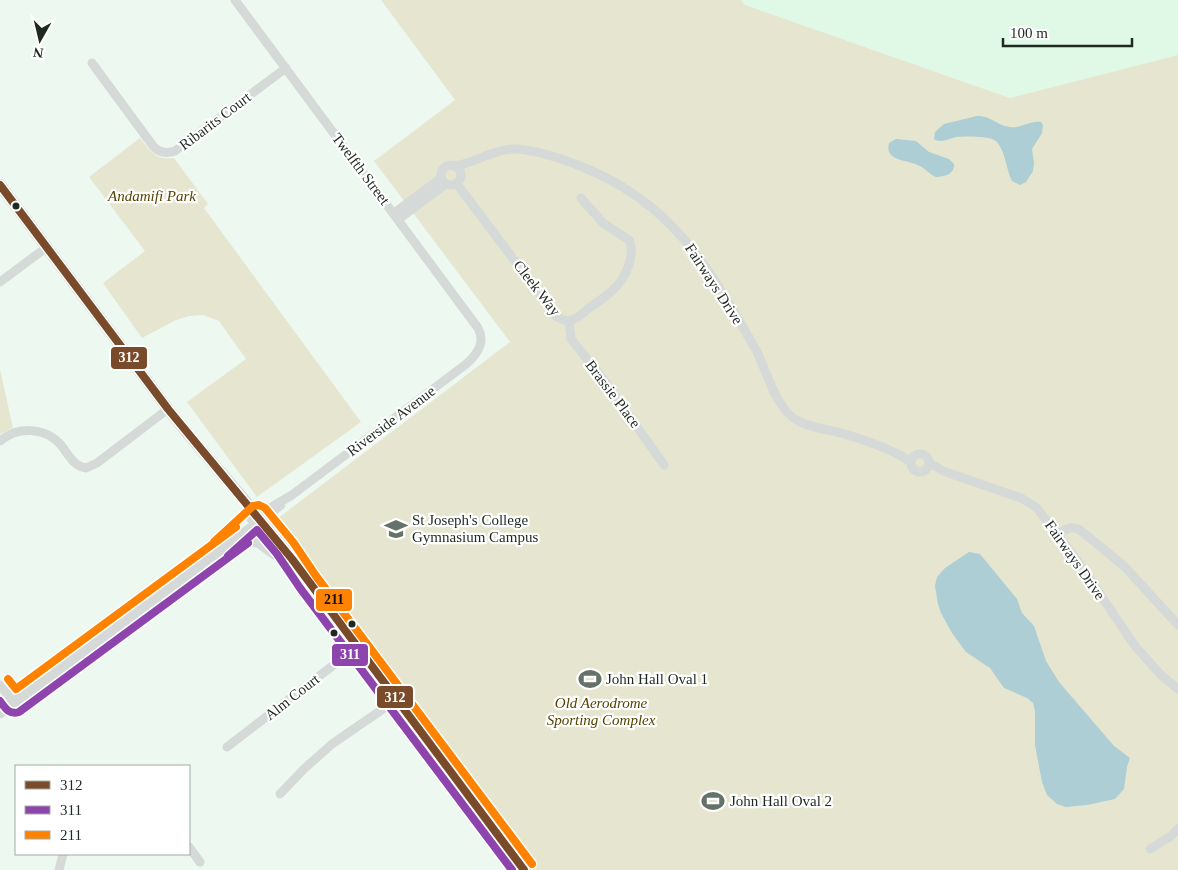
<svg xmlns="http://www.w3.org/2000/svg" width="1178" height="870" viewBox="0 0 1178 870" font-family="Georgia,serif">
  <style>
    .built { fill: #e0f9e6 }
    .green { fill: #e6e5cf }
    .water { fill: #acced4 }
    .lines { fill: none; stroke-linecap: round; stroke-linejoin: round }
    .minor { stroke: #d5d9d7; stroke-width: 9 }
    .tertiary { stroke: #d5d9d7; stroke-width: 11 }
    .secondary { stroke: #d5d9d7; stroke-width: 12 }
    .bus-1-casing { stroke: #fff; stroke-width: 11 }
    .bus-2-casing { stroke: #fff; stroke-width: 11 }
    .bus-3-casing { stroke: #fff; stroke-width: 11 }
    .bus-1 { stroke: #7a4b2a; stroke-width: 8 }
    .bus-2 { stroke: #8e44ad; stroke-width: 8 }
    .bus-3 { stroke: #ff8200; stroke-width: 8 }
    .bus-dot { fill: #1e2921; stroke: #fff; stroke-width: 2 }
    .labels { text-anchor: middle; stroke-width: 4.5; stroke-linejoin: round; paint-order: stroke }
    .street-label { font-size: 15px; fill: #1e2921; stroke: #fff }
    .park-label { font-size: 15px; font-style: italic; fill: #564200; stroke: #fff }
    .poi-label { font-size: 15px; fill: #1e2921; stroke: #fff; text-anchor: start }
    .line-badge { stroke: #fff; stroke-width: 2 }
    .badge-label { font-size: 14px; text-anchor: middle; font-weight: bold; fill: #fff }
    .pale-badge-label { font-size: 14px; text-anchor: middle; font-weight: bold; fill: #111 }
  </style>
  <rect width="100%" height="100%" fill="#edf9f0"/>
  <path class="built" d="M741,0h437v55l-168,43 -266,-93z"/>
  <path class="green" d="M381,0h360l4,5 265,93 168,-43v815h-645l-260,-348 237,-180 -136,-181 81,-61z
    M140,138c11,13 14,22 34,20l34,46 -4,4 157,214 -104,75 -70,-95 59,-43 -27,-38 -16,-6 -14,1 -13,4 -34,18 -39,-55 42,-32 -56,-74z
    M0,369l13,59 -13,6z"/>
  <path class="water" d="M977,116c13,-1 21,10 33,11 10,2 20,-7 31,-5l2,3 -1,8 -10,16 2,14 -1,8 -7,11 -6,3 -8,-4c-6,-11 -6,-30 -16,-40 -6,-5 -31,-5 -39,-4 -7,1 -16,7 -23,2l1,-7 9,-8z
    M896,139l20,2 13,11 20,7 5,5c1,10 -9,13 -18,13 -7,-3 -10,-8 -16,-11 -12,-7 -36,-4 -31,-23z
    M969,552l11,2 37,45 5,14 12,13 12,35 13,21 55,64 16,12 -3,9 -3,22 -9,10 -28,6 -21,2 -9,-3 -10,-9 -5,-13 -7,-37v-34l-2,-8 -6,-5 -23,-10 -14,-20 -24,-16 -14,-19 -11,-20 -3,-9 -3,-18 2,-9 8,-9z"/>
  <g class="lines">
    <path class="minor" d="M235,0l243,328c8,15 -1,27 -13,37l-173,130 -41,24
      M92,63l61,83c6,7 13,8 22,5l111,-83
      M441 175a10 10 0 1 1 20 0a10 10 0 1 1-20 0Z
      M453,166c22,-2 39,-17 62,-17 22,1 45,9 65,17 93,36 129,102 176,184 10,20 16,44 30,61 14,17 39,17 59,23 22,7 47,15 66,28
      M457,184l100,133 9,4c9,0 16,-7 23,-13 9,-6 18,-12 25,-19 11,-10 22,-35 15,-49l-26,-17 -22,-25
      M394,213l47,-35
      M399,219l47,-35
      M0,282l47,-35
      M569,321l2,18 33,41 60,85
      M0,441c18,-15 45,-14 61,4 7,9 12,21 25,23l11,-5 71,-54
      M911 463a9 9 0 1 1 18 0a9 9 0 1 1-18 0Z
      M930,463l13,8 78,27 15,9 41,53 58,86 26,29 17,14
      M258,524l23,-19
      M1058,534c8,-5 13,-9 22,-4l44,36 54,59
      M0,685l14,18
      M227,747l130,-100
      M280,794l24,-25 28,-25 64,-44
      M189,847l11,15
      M1150,849l21,-13 7,-7
      M59,870l4,-16"/>
    <path class="tertiary" d="M0,713l221,-164 35,-24"/>
    <path class="secondary" d="M0,185l168,224c46,59 98,111 140,173l216,288
      M240,537l19,5 35,25"/>
    <defs>
      <path id="bus-1" d="M0,185l168,224 124,150 232,311"/>
      <path id="bus-2" d="M228,556l29,-26 20,24 23,34 212,282
        M0,701c5,7 9,14 19,11l229,-169"/>
      <path id="bus-3" d="M214,542l39,-36 6,-1 6,3 28,34 23,34 216,288
        M8,679l8,10 220,-162"/>
    </defs>
    <use href="#bus-1" class="bus-1-casing"/>
    <use href="#bus-2" class="bus-2-casing"/>
    <use href="#bus-3" class="bus-3-casing"/>
    <use href="#bus-1" class="bus-1"/>
    <use href="#bus-2" class="bus-2"/>
    <use href="#bus-3" class="bus-3"/>
  </g>
  <defs>
    <symbol id="school-bare" viewBox="-9 -9 18 18"><path d="M0-5L7-2L0 1L-7-2ZM-4 1L0 2.5L4 1V4Q0 6-4 4Z" fill="#667269" stroke="#fff" stroke-width="2.5" paint-order="stroke"/></symbol>
    <symbol id="stadium-bare" viewBox="-9 -9 18 18"><path d="M0-5a6.5 5 0 1 0 0 10a6.5 5 0 1 0 0-10ZM-3.5-1.8h7v3.6h-7Z" fill="#667269" stroke="#fff" stroke-width="2.5" paint-order="stroke"/></symbol>
  </defs>
  <g fill-rule="evenodd">
    <use href="#school-bare" x="380" y="513" width="32" height="32"/>
    <use href="#stadium-bare" x="574" y="663" width="32" height="32"/>
    <use href="#stadium-bare" x="697" y="785" width="32" height="32"/>
  </g>
  <g class="bus-dot">
    <circle cx="16" cy="206" r="4.5"/>
    <circle cx="352" cy="624" r="4.5"/>
    <circle cx="334" cy="633" r="4.5"/>
  </g>
  <g class="labels">
    <g class="street-label">
      <text transform="translate(215 121) rotate(-37)" y="5">Ribarits Court</text>
      <text transform="translate(361 169) rotate(53)" y="5">Twelfth Street</text>
      <text transform="translate(714 284) rotate(57)" y="5">Fairways Drive</text>
      <text transform="translate(537 288) rotate(52)" y="5">Cleek Way</text>
      <text transform="translate(613 394) rotate(53)" y="5">Brassie Place</text>
      <text transform="translate(391 421) rotate(-37)" y="5">Riverside Avenue</text>
      <text transform="translate(1075 560) rotate(55)" y="5">Fairways Drive</text>
      <text transform="translate(292 697) rotate(-38)" y="5">Alm Court</text>
    </g>
    <g class="park-label">
      <text x="152" y="201">Andamifi Park</text>
      <text x="601" y="708">Old Aerodrome<tspan x="601" dy="17">Sporting Complex</tspan></text>
    </g>
    <g class="poi-label">
      <text x="412" y="525">St Joseph's College<tspan x="412" dy="17">Gymnasium Campus</tspan></text>
      <text x="606" y="684">John Hall Oval 1</text>
      <text x="730" y="806">John Hall Oval 2</text>
    </g>
  </g>
  <g class="line-badge">
    <rect x="110" y="346" width="38" height="24" rx="5" fill="#7a4b2a"/>
    <rect x="315" y="588" width="38" height="24" rx="5" fill="#ff8200"/>
    <rect x="331" y="643" width="38" height="24" rx="5" fill="#8e44ad"/>
    <rect x="376" y="685" width="38" height="24" rx="5" fill="#7a4b2a"/>
  </g>
  <g class="badge-label">
    <text x="129" y="362">312</text>
    <text x="350" y="659">311</text>
    <text x="395" y="702">312</text>
  </g>
  <g class="pale-badge-label">
    <text x="334" y="604">211</text>
  </g>
  <rect x="15" y="765" width="175" height="90" fill="#ffffff" stroke="#a5a9a6"/>
  <rect x="25" y="781" width="25" height="8" fill="#7a4b2a" stroke="#a5a9a6"/>
  <text x="60" y="790" font-size="15" fill="#1e2921">312</text>
  <rect x="25" y="806" width="25" height="8" fill="#8e44ad" stroke="#a5a9a6"/>
  <text x="60" y="815" font-size="15" fill="#1e2921">311</text>
  <rect x="25" y="831" width="25" height="8" fill="#ff8200" stroke="#a5a9a6"/>
  <text x="60" y="840" font-size="15" fill="#1e2921">211</text>
  <g transform="translate(40 40) rotate(188)" stroke="#ffffff" stroke-width="4" paint-order="stroke">
  <path d="M0-4L9 19L0 12L-9 19Z" fill="#1e2921"/>
  <text y="-8" font-size="14" font-weight="bold" text-anchor="middle" fill="#1e2921">N</text>
  </g>
  <path d="M1003 38v8h129v-8" fill="none" stroke="#1e2921" stroke-width="2.5"/>
  <text x="1010" y="38" font-size="15" fill="#1e2921" stroke="#ffffff" stroke-width="4" paint-order="stroke">100 m</text>
</svg>
